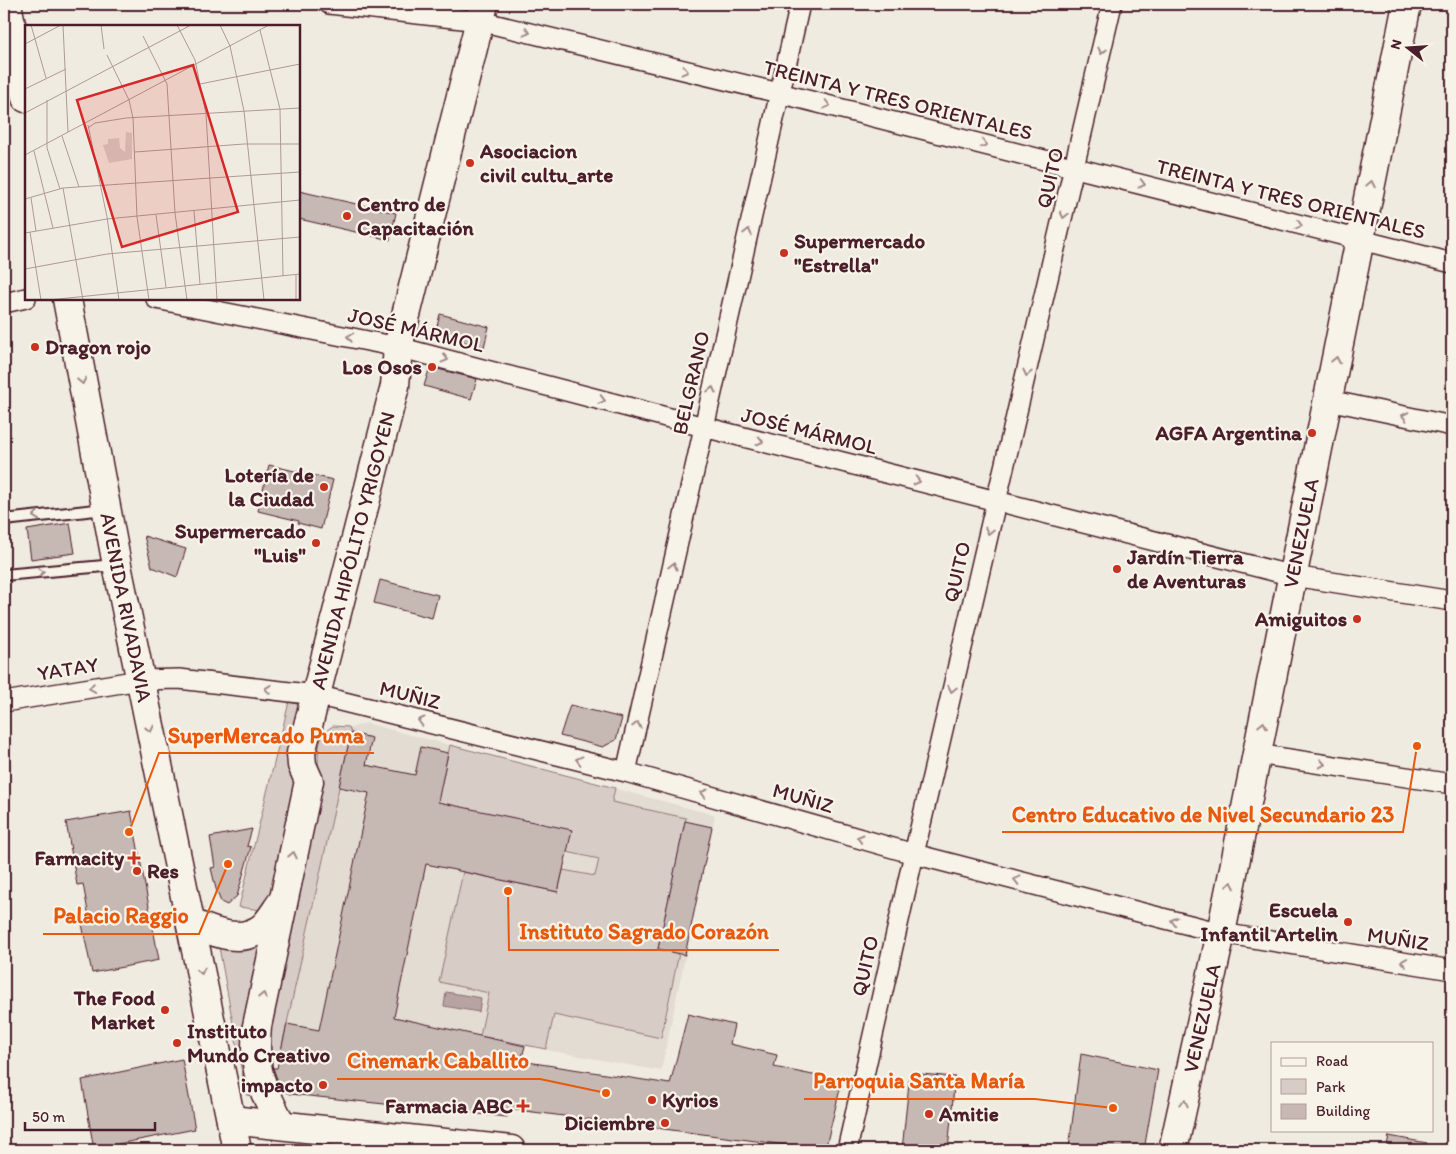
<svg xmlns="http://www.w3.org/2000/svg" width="1456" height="1154" viewBox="0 0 1456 1154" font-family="Itim,sans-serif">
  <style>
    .built { fill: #e3dcd2 }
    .green { fill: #d8cdc6; stroke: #917678 }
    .water { fill: #b7a4a2; stroke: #8b6f72 }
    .building { fill: #c6b8b3; stroke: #4a1f2b }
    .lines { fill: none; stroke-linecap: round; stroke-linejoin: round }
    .lane-casing { stroke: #4a1f2b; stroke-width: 14 }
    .street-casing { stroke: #4a1f2b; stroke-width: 22 }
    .secondary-casing { stroke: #4a1f2b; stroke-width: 31 }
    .primary-casing { stroke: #4a1f2b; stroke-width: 31 }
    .lane { stroke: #f7f3e8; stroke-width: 10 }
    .street { stroke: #f7f3e8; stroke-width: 19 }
    .secondary { stroke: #f7f3e8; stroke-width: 28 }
    .primary { stroke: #f7f3e8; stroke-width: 28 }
    .oneway { stroke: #a0898a }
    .poi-dot { fill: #c8321e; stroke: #f7f3e8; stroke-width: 2 }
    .labels { text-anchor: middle; stroke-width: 4.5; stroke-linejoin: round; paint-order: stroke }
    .street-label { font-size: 21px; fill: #4a1f2b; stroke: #f7f3e8 }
    .poi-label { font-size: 21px; font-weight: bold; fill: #4a1f2b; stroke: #f7f3e8; text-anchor: end }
    .inset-road { fill: none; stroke: #ae9998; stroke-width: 1 }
    .view { fill: #d62828; fill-opacity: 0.15; stroke: #d62828; stroke-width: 2.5 }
    .inset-edge { fill: none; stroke: #4a1f2b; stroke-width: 2.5 }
    .leader { fill: none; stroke: #e8590c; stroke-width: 2 }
    .callout-dot { fill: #e8590c; stroke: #f7f3e8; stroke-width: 2 }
    .callout-label { font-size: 22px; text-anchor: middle; font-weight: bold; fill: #e8590c; stroke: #f7f3e8; stroke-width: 4.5; stroke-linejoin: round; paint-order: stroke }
  </style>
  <rect width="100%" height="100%" fill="#f0ebe0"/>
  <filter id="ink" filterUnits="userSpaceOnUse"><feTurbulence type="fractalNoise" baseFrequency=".02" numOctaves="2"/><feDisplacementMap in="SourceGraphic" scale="10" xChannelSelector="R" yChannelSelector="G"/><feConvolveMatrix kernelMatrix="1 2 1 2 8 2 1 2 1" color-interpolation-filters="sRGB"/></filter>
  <g filter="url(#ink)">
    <path class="built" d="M366,723l349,92 -54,256 -136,-25 -18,71 -137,-14 8,-38 -96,-18 69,-319z"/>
    <path class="green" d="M289,702l12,3 -3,67 -27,129 -10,9 -22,-3z
      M333,726l16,1 2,6 -71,322 -20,-5 58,-278c1,-18 -3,-36 15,-46z
      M450,745l165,43 -3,14 74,16 -28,131 21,4 -18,85 -107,-23 -8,34 -66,-13 9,-43 -50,-11 24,-110 95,20 5,-22 32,6 4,-17 -32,-7 -141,-53 15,-13z
      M269,938l-11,158 -12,-1 -27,-148z"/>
    <path class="water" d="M446,992l35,6 -2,14 -35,-6z"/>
    <path class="building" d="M299,191l97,22 -6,27 -91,-21z
      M440,314l49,13 -5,20 -49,-12z
      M430,367l47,12 -6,20 -47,-13z
      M269,465l64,15 -12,49 -23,-6 1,-2 -41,-10z
      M70,523l5,30 -44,6 -4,-29z
      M144,536l42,13 -9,28 -25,-10z
      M380,580l58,15 -6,23 -58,-15z
      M570,705l52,13 -6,22 -13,7 -43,-11z
      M351,733l21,5 -6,27 49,10 6,-28 27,6 -10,49 134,28 -14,62 -132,-28 -32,153 131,29 -4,15 149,23 18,-70 46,11 -4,19 47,11 -3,12 68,14 -17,69 -315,-41 -3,8 -217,-23 -9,-4 -8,-22h4l10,-44 32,6 50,-237 -30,-6z
      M131,811l28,149 -67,13 -11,-54 8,-2 -6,-33 -6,1 -11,-63z
      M685,821l27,6 -27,128 -27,-6z
      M252,829l-5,17 4,1 -14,49 -10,9 -6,-3 -5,-13 -5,-21 4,-1 -5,-30z
      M1081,1054l77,16 -14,80h-67v-3h-8z
      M182,1059l13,70 -77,15 1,6h-25l-12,-70z
      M910,1073l45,4 -7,73h-46z
      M1389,1136l38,7 -1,7h-40z"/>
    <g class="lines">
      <defs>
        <path id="lane" d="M4,520l101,-11
          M4,575l111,-10"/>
        <path id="street" d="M329,4l151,17 299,72 673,170
          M156,299l242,48 306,80 589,149 159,25
          M4,303l22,-5
          M1328,400l124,26
          M4,702l136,-22 39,-1 137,16 310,77 288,82 252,65 55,14 231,37
          M1257,754l195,30
          M626,772l174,-768
          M847,1150l67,-296 198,-850"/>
        <g id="secondary">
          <path d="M231,1120l280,30"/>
          <path id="s1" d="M281,1124c-21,-40 -28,-52 -24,-98l52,-245 -7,-16 -1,-12 94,-367 3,-39 86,-343"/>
          <path id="s2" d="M1173,1150l48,-217 186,-929"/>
        </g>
        <g id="primary">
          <path d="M7,4l19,94"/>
          <path id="s3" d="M67,299l50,266 120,585"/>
          <path d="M191,923c22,9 50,22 72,4 7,-6 13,-17 19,-25"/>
        </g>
      </defs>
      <use href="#lane" class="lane-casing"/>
      <use href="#street" class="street-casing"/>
      <use href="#secondary" class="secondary-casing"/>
      <use href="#primary" class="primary-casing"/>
      <use href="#lane" class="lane"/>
      <use href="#street" class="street"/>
      <use href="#secondary" class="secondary"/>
      <use href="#primary" class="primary"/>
    </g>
    <defs><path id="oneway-chevron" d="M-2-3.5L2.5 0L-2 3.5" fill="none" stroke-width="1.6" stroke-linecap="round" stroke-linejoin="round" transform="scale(1.25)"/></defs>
    <g class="oneway">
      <use href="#oneway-chevron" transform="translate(527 32) rotate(14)"/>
      <use href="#oneway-chevron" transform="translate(1102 51) rotate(103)"/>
      <use href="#oneway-chevron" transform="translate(685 71) rotate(14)"/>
      <use href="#oneway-chevron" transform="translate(827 105) rotate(14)"/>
      <use href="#oneway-chevron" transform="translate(984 144) rotate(14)"/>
      <use href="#oneway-chevron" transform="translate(1142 184) rotate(15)"/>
      <use href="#oneway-chevron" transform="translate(1371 184) rotate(-79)"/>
      <use href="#oneway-chevron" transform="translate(1064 215) rotate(103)"/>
      <use href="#oneway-chevron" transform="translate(1299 225) rotate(15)"/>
      <use href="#oneway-chevron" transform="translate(748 232) rotate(-77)"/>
      <use href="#oneway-chevron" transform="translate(350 337) rotate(-169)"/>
      <use href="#oneway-chevron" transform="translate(445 359) rotate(15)"/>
      <use href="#oneway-chevron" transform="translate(1336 360) rotate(-79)"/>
      <use href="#oneway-chevron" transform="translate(1027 373) rotate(103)"/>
      <use href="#oneway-chevron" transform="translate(82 381) rotate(79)"/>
      <use href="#oneway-chevron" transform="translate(712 390) rotate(-77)"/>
      <use href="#oneway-chevron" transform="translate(602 400) rotate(15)"/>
      <use href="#oneway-chevron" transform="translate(1405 416) rotate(-168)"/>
      <use href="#oneway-chevron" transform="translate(760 441) rotate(14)"/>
      <use href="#oneway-chevron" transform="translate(917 481) rotate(14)"/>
      <use href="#oneway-chevron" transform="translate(36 516) rotate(173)"/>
      <use href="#oneway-chevron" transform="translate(989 531) rotate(103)"/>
      <use href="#oneway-chevron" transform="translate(673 566) rotate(-77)"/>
      <use href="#oneway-chevron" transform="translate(41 572) rotate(-5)"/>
      <use href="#oneway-chevron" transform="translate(92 688) rotate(171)"/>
      <use href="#oneway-chevron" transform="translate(268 689) rotate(-173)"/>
      <use href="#oneway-chevron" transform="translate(952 689) rotate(103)"/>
      <use href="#oneway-chevron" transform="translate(421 721) rotate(-166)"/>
      <use href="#oneway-chevron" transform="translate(637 725) rotate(-77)"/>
      <use href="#oneway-chevron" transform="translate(1263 725) rotate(-79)"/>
      <use href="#oneway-chevron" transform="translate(150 729) rotate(78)"/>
      <use href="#oneway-chevron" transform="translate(579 760) rotate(-166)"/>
      <use href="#oneway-chevron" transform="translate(1322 764) rotate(9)"/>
      <use href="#oneway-chevron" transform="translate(704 793) rotate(-164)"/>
      <use href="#oneway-chevron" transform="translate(860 838) rotate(-164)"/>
      <use href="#oneway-chevron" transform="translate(293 855) rotate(-78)"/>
      <use href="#oneway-chevron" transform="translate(1017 880) rotate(-166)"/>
      <use href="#oneway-chevron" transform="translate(1231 885) rotate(-79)"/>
      <use href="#oneway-chevron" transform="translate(1174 921) rotate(-166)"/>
      <use href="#oneway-chevron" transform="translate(1404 962) rotate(-171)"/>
      <use href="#oneway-chevron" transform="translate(201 971) rotate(78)"/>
      <use href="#oneway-chevron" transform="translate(263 996) rotate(-78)"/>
      <use href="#oneway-chevron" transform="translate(1184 1103) rotate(-78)"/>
    </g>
  </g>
  <g class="poi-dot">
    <circle cx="470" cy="163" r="5"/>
    <circle cx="347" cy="216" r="5"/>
    <circle cx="784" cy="253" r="5"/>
    <circle cx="35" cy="347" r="5"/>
    <circle cx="432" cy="367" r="5"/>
    <circle cx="1312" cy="433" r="5"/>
    <circle cx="324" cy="487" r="5"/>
    <circle cx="316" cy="543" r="5"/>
    <circle cx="1117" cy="569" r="5"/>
    <circle cx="1357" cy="619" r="5"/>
    <path d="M131.5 850.5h5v5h5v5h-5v5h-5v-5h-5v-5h5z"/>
    <circle cx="137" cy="871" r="5"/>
    <circle cx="1348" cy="922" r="5"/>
    <circle cx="165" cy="1010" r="5"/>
    <circle cx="177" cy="1043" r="5"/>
    <circle cx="323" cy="1085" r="5"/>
    <circle cx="652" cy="1100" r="5"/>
    <path d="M520.5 1098.5h5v5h5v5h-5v5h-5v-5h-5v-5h5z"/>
    <circle cx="929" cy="1114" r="5"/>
    <circle cx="665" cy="1123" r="5"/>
  </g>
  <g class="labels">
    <g class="street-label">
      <text transform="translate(898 100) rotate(14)" y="7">TREINTA Y TRES ORIENTALES</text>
      <text transform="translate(1050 178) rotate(-77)" y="7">QUITO</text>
      <text transform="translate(1291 199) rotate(14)" y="7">TREINTA Y TRES ORIENTALES</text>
      <text transform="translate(416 330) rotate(13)" y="7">JOSÉ MÁRMOL</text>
      <text transform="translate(691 383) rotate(-77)" y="7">BELGRANO</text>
      <text transform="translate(809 431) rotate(14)" y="7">JOSÉ MÁRMOL</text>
      <text dy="7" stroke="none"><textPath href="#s2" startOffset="630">VENEZUELA</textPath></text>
      <text dy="7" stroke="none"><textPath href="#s1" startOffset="592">AVENIDA HIPÓLITO YRIGOYEN</textPath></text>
      <text transform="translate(957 572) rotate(-77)" y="7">QUITO</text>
      <text dy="7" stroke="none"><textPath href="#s3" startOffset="314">AVENIDA RIVADAVIA</textPath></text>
      <text transform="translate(68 669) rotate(-9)" y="7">YATAY</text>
      <text transform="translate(410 695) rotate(14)" y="7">MUÑIZ</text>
      <text transform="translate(803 798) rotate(16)" y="7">MUÑIZ</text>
      <text transform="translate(1398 939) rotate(9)" y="7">MUÑIZ</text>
      <text transform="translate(865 966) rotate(-77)" y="7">QUITO</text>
      <text dy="7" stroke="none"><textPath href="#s2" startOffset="135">VENEZUELA</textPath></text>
    </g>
    <g class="poi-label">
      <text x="480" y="158" text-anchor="start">Asociacion<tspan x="480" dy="24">civil cultu_arte</tspan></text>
      <text x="357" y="211" text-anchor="start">Centro de<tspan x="357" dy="24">Capacitación</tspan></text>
      <text x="794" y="248" text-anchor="start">Supermercado<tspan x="794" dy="24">"Estrella"</tspan></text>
      <text x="45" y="354" text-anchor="start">Dragon rojo</text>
      <text x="422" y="374">Los Osos</text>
      <text x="1302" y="440">AGFA Argentina</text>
      <text x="314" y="482">Lotería de<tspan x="314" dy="24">la Ciudad</tspan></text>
      <text x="306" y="538">Supermercado<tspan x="306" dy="24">"Luis"</tspan></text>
      <text x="1127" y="564" text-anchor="start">Jardín Tierra<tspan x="1127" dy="24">de Aventuras</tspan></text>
      <text x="1347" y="626">Amiguitos</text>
      <text x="124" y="865">Farmacity</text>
      <text x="147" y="878" text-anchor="start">Res</text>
      <text x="1338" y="917">Escuela<tspan x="1338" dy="24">Infantil Artelin</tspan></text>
      <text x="155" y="1005">The Food<tspan x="155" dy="24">Market</tspan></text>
      <text x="187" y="1038" text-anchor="start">Instituto<tspan x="187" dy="24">Mundo Creativo</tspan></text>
      <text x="313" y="1092">impacto</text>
      <text x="662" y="1107" text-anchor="start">Kyrios</text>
      <text x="513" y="1113">Farmacia ABC</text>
      <text x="939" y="1121" text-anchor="start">Amitie</text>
      <text x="655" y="1130">Diciembre</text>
    </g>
  </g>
  <g transform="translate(25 25)">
    <rect width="275" height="275" fill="#f0ebe0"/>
    <path d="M101,107l6,1v26l-23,4 -6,-18 5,-1v-5l11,-1 1,10 5,4z" fill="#d8cdc6"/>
    <path class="inset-road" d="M6,0l15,53M38,0l5,107M76,0l3,24M152,0l18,35 11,54 11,186M195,0l10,21 14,65 20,189M235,5l20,79 3,167M118,11l24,48 8,129 12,87M0,19l36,-19M82,30l22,45 4,18 4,99 12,83M175,59l100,-20M0,64l41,-20M22,75v48l13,41M0,88l166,-88M63,100l19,92 12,83M63,103l7,-5 31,-5 174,-10M37,111l17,51M9,126l19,77M110,127l109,-8h56M0,130l244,-130M38,163l20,112M6,173l5,33M0,174l38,-11 237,-16M169,186l6,73M131,190l10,72M5,207l11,68M0,208l82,-14 193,-19M0,244l82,-15 193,-17M271,250v25M24,275l251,-26"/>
    <path class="view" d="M168,40l45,147 -116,35 -45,-147z"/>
    <rect width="275" height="275" class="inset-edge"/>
  </g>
  <path class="leader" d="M129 832L159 753H374M1417 746L1403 832H1002M228 864L199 934H43M508 891L509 950H779M606 1093L540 1079H337M1113 1108L1035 1099H804"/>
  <g class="callout-dot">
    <circle cx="129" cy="832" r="5"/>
    <circle cx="1417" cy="746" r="5"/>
    <circle cx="228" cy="864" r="5"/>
    <circle cx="508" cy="891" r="5"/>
    <circle cx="606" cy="1093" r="5"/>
    <circle cx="1113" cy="1108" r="5"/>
  </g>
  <g class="callout-label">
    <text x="266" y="743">SuperMercado Puma</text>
    <text x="1203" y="822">Centro Educativo de Nivel Secundario 23</text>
    <text x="121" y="923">Palacio Raggio</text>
    <text x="644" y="939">Instituto Sagrado Corazón</text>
    <text x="438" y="1068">Cinemark Caballito</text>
    <text x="919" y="1088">Parroquia Santa María</text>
  </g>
  <rect width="1456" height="1154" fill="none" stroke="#f7f3e8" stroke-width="20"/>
  <rect x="10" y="10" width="1436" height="1134" fill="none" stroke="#4a1f2b" stroke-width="2" filter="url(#ink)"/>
  <rect x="1271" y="1042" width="162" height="90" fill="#f7f3e8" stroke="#b29e9c"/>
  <rect x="1281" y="1058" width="25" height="8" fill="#f7f3e8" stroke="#b29e9c"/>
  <text x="1316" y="1066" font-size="15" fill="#4a1f2b">Road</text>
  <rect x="1281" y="1079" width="25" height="15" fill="#d8cdc6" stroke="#b29e9c"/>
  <text x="1316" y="1092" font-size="15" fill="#4a1f2b">Park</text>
  <rect x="1281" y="1104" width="25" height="15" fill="#c6b8b3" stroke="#b29e9c"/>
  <text x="1316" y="1116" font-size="15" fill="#4a1f2b">Building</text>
  <g transform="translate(1408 48) rotate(287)" stroke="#f7f3e8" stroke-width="4" paint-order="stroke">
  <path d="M0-4L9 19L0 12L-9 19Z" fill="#4a1f2b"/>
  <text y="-8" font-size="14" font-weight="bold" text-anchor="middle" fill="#4a1f2b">N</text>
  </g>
  <path d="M25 1122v8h130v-8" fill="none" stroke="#4a1f2b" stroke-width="2.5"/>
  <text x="32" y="1122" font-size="15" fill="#4a1f2b" stroke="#f7f3e8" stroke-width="4" paint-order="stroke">50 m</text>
</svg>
